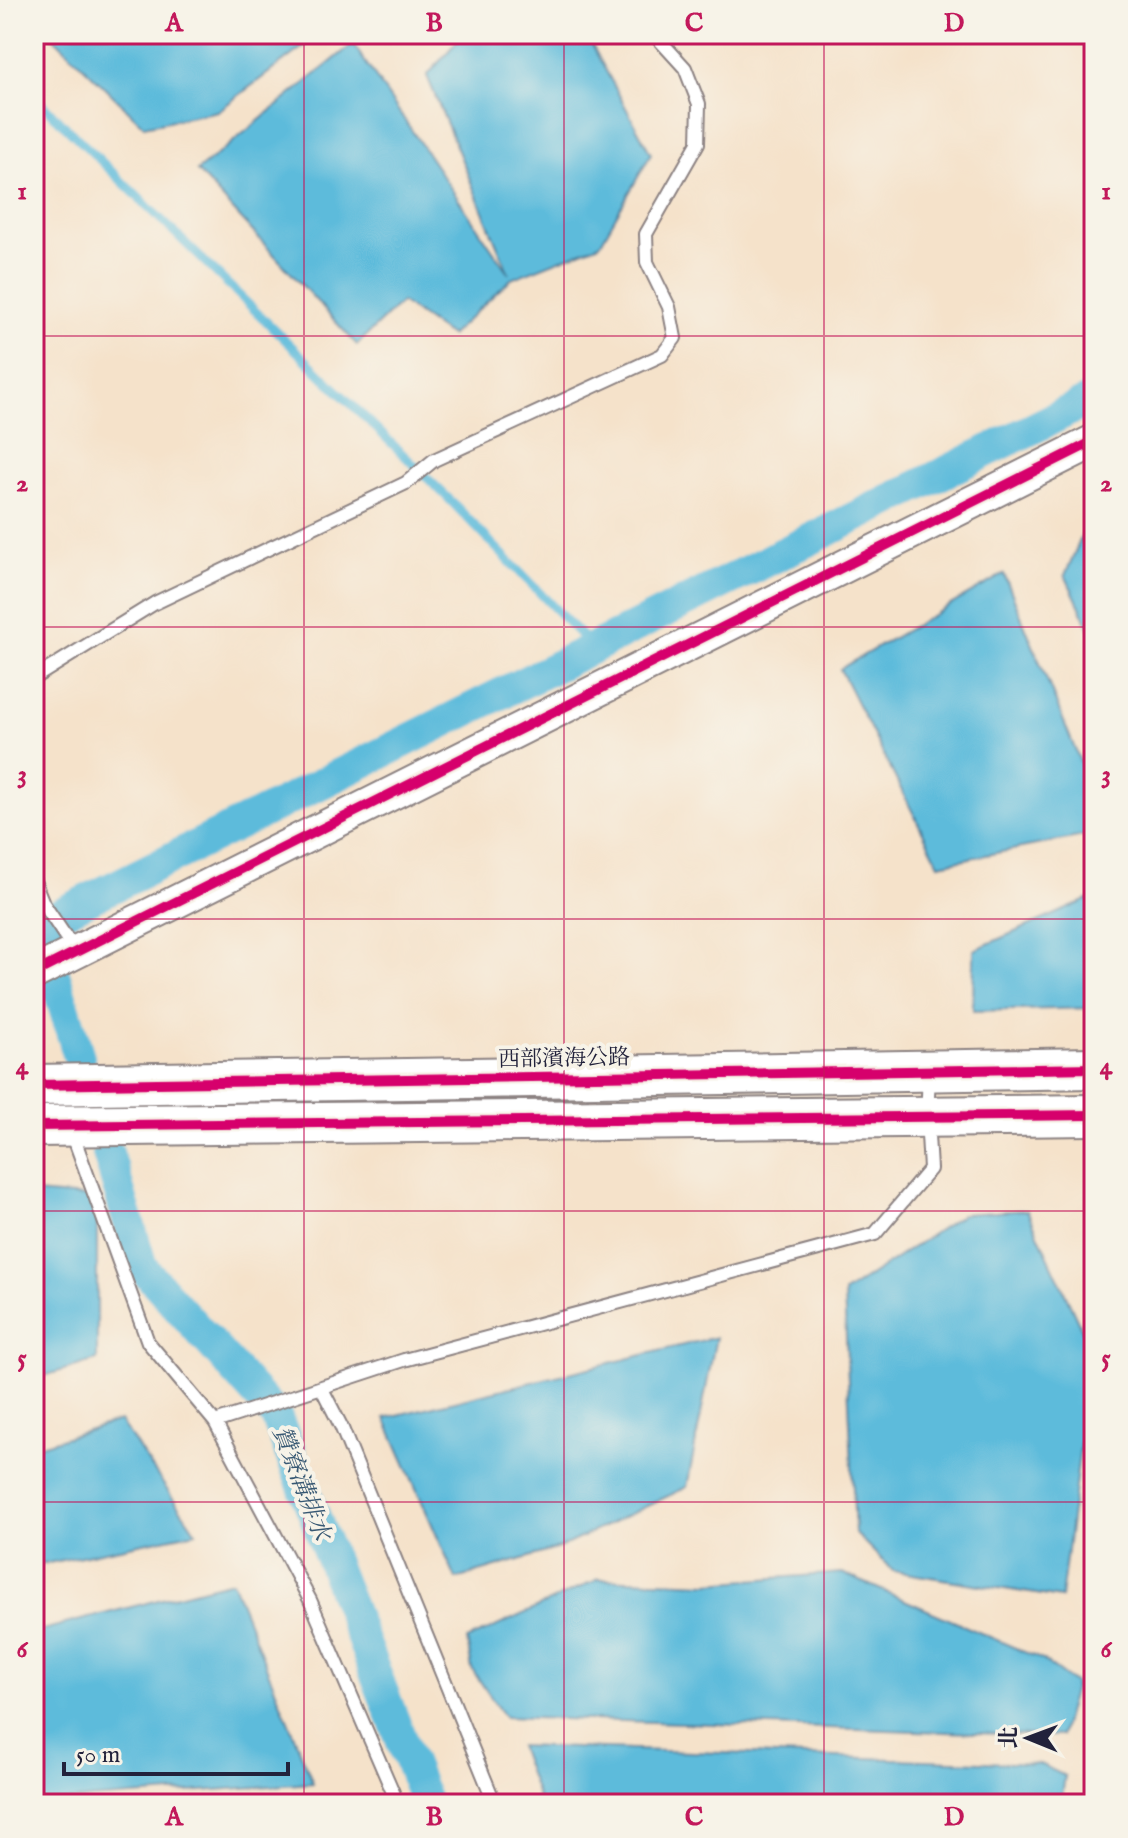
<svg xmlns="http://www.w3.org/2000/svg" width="1128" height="1838" viewBox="0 0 1128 1838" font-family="'IM FELL English','Noto Serif TC',serif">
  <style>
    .water { fill: #5dbbdb; stroke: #406e8b; stroke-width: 2 }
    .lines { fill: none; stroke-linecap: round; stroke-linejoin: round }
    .stream { stroke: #5dbbdb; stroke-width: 9 }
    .canal { stroke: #5dbbdb; stroke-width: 32 }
    .service-casing { stroke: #8c8282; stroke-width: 16 }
    .tertiary-casing { stroke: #8c8282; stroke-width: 36 }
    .primary-casing { stroke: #8c8282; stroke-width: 44 }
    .service { stroke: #fff; stroke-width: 12 }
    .tertiary { stroke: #fff; stroke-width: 32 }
    .primary { stroke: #fff; stroke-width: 40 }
    .cycleway-casing { stroke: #f7f3e8; stroke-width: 15 }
    .cycleway { stroke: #d6006c; stroke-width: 10 }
    .grid { fill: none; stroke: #c2185b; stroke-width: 2; stroke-opacity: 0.55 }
    .labels { text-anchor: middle; stroke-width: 8; stroke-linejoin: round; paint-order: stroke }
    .street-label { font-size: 22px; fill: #22223b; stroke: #f7f3e8 }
    .water-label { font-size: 24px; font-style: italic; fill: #375873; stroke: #f7f3e8 }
    .neatline { fill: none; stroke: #c2185b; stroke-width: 3 }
    .grid-label { font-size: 26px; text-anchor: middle; font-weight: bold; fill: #c2185b }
  </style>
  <rect width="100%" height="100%" fill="#f7f3e8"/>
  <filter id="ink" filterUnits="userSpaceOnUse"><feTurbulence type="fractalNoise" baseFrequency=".0125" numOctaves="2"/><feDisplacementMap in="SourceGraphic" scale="16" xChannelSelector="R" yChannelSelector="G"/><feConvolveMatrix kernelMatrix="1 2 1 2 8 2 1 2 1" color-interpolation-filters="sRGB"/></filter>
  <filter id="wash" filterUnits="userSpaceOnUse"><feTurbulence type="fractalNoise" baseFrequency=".006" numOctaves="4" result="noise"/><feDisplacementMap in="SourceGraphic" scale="32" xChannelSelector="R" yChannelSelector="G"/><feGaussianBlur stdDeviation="1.8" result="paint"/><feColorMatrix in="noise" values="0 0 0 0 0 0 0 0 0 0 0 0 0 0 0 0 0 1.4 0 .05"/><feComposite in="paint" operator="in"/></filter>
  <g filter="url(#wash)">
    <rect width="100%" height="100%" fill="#f5e2ca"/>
    <path class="water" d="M50,34h270l-102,77 -74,15z
      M463,34h123l65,120 -51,90 -89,35 -61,57 -49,-34 -44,43 -160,-174 156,-127 156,230 -82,-198z
      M1094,508v129l-29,-62z
      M1004,574l90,222v38l-155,30 -99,-195z
      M1094,897v111l-121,3 1,-61z
      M34,1193l63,5v162l-63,19z
      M1027,1210l65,142 -31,246 -168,-27 -38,-38 -11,-240 119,-79z
      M716,1337l-29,150 -128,61 -103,31 -71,-161z
      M120,1421l76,111 -162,34v-119z
      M842,1573l201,87 32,24 -14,52 -557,-19 -32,-48 -5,-29 132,-61 109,4z
      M232,1581l81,202 -279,20v-171z
      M519,1746l521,18 25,12 -4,28h-521z"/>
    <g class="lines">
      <path class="stream" d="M34,96l415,403 144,149"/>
      <path class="canal" d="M39,924l1055,-526
        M34,927l5,-3 40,133
        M108,1153l34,114 134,149 150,388"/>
    </g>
  </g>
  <g filter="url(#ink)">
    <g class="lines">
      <defs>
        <path id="service" d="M34,678l121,-75 251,-120 28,-23 228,-105 13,-17 -6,-31 -22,-45 -1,-28 52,-91 1,-39 -14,-36 -31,-34
          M34,881l9,22 32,48
          M71,1130l77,212 67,80 95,178 88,204
          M321,1387l20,39 154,378
          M215,1422l189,-62 471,-126 55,-65 -3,-51 2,-44"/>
        <path id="tertiary" d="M34,973l1060,-532"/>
        <path id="primary" d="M34,1085l1060,-17
          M34,1126l1060,-11"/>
      </defs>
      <use href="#service" class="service-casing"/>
      <use href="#tertiary" class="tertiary-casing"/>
      <use href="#primary" class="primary-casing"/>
      <use href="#service" class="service"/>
      <use href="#tertiary" class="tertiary"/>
      <use href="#primary" class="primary"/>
      <defs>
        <path id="cycleway" d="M34,973l1060,-532
          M34,1085l1060,-17
          M34,1126l1060,-11"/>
      </defs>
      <use href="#cycleway" class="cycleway-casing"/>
      <use href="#cycleway" class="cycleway"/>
    </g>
  </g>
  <path class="grid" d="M304,34v1770M564,34v1770M824,34v1770M34,336h1060M34,627h1060M34,919h1060M34,1211h1060M34,1502h1060"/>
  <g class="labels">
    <g class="street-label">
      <text transform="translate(564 1057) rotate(-1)" y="8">西部濱海公路</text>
    </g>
    <g class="water-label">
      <text transform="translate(302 1483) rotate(69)" y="8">贊寮溝排水</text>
    </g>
  </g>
  <rect width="1128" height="1838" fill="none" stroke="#f7f3e8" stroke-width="88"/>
  <g transform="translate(1028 1738) rotate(271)" stroke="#f7f3e8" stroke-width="6" paint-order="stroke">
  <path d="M0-6L14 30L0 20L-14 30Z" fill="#22223b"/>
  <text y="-12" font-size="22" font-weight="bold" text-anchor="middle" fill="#22223b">北</text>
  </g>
  <path d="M64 1762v12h224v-12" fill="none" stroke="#22223b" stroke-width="4"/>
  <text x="76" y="1762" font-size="24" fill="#22223b" stroke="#f7f3e8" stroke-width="6" paint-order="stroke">50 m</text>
  <rect x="44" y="44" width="1040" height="1750" class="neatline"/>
  <g class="grid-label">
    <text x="174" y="31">A</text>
    <text x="434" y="31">B</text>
    <text x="694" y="31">C</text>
    <text x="954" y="31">D</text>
    <text x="22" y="199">1</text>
    <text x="1106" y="199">1</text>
    <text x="22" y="491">2</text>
    <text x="1106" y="491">2</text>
    <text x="22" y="782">3</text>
    <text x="1106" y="782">3</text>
    <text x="22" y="1074">4</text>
    <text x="1106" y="1074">4</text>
    <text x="22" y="1366">5</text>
    <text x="1106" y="1366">5</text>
    <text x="22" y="1657">6</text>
    <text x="1106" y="1657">6</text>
    <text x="174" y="1825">A</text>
    <text x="434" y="1825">B</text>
    <text x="694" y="1825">C</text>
    <text x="954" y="1825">D</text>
  </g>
</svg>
